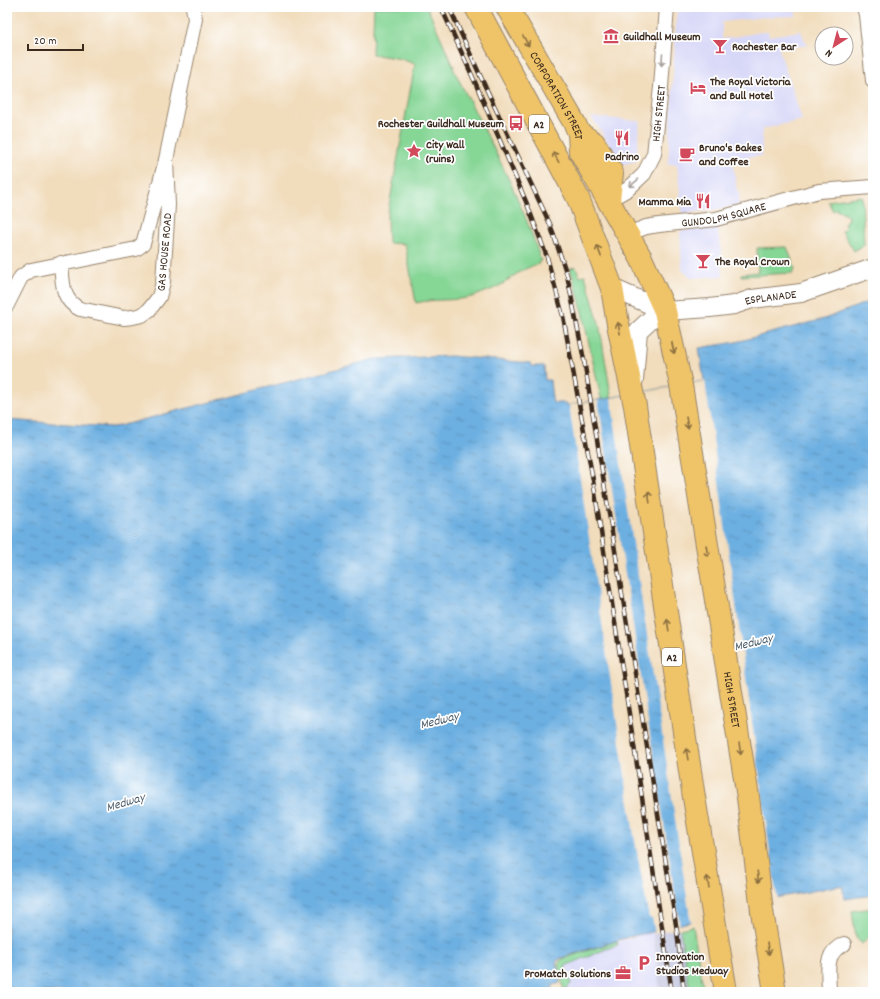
<svg xmlns="http://www.w3.org/2000/svg" width="880" height="999" viewBox="0 0 880 999" font-family="Dekko,sans-serif">
  <style>
    .built { fill: #d7d7f8 }
    .railway { fill: #bfc2dd }
    .green { fill: #86d696; stroke: #60805a }
    .water { fill: url(#water-ripples); stroke: #546c80 }
    .pier { fill: #f1dcbb }
    .lines { fill: none; stroke-linecap: round; stroke-linejoin: round }
    .minor-casing { stroke: #96836c; stroke-width: 16 }
    .tertiary-casing { stroke: #96836c; stroke-width: 20 }
    .primary-casing { stroke: #96836c; stroke-width: 24 }
    .minor { stroke: #fff; stroke-width: 14 }
    .tertiary { stroke: #fff; stroke-width: 18 }
    .primary { stroke: #efc469; stroke-width: 22 }
    .rail-casing { stroke: #3b2a1e; stroke-width: 4.5 }
    .rail { stroke: #fff; stroke-width: 3; stroke-dasharray: 9; stroke-linecap: butt }
    .oneway { stroke: #8c6f40 }
    .oneway2 { stroke: #a79f9a }
    .labels { text-anchor: middle; stroke-width: 3.5; stroke-linejoin: round; paint-order: stroke }
    .shield { fill: #fff; stroke: #766a62; stroke-width: 1 }
    .shield-label { font-size: 11px; font-weight: bold; fill: #3b2a1e }
    .poi-label { font-size: 12px; font-weight: bold; fill: #3b2a1e; stroke: #fff; text-anchor: start }
    .street-label { font-size: 12px; fill: #3b2a1e; stroke: #fff }
    .water-label { font-size: 13px; font-style: italic; fill: #4f5f6c; stroke: #fff }
  </style>
  <defs>
    <pattern id="water-ripples" width="26" height="14" patternUnits="userSpaceOnUse"><rect width="26" height="14" fill="#6cafe1"/><path d="M2 4q2-2 4 0t4 0M15 11q2-2 4 0t4 0" fill="none" stroke="#5a8fb6"/></pattern>
  </defs>
  <rect width="100%" height="100%" fill="#fff"/>
  <filter id="ink" filterUnits="userSpaceOnUse"><feTurbulence type="fractalNoise" baseFrequency=".025" numOctaves="2"/><feDisplacementMap in="SourceGraphic" scale="8" xChannelSelector="R" yChannelSelector="G"/><feConvolveMatrix kernelMatrix="1 2 1 2 8 2 1 2 1" color-interpolation-filters="sRGB"/></filter>
  <filter id="wash" filterUnits="userSpaceOnUse"><feTurbulence type="fractalNoise" baseFrequency=".012" numOctaves="4" result="noise"/><feDisplacementMap in="SourceGraphic" scale="16" xChannelSelector="R" yChannelSelector="G"/><feGaussianBlur stdDeviation="0.9" result="paint"/><feColorMatrix in="noise" values="0 0 0 0 0 0 0 0 0 0 0 0 0 0 0 0 0 1.4 0 .05"/><feComposite in="paint" operator="in"/></filter>
  <g filter="url(#wash)">
    <rect width="100%" height="100%" fill="#f1dcbb"/>
    <path class="built" d="M677,7h118l1,9 -32,1 -42,5v17l46,-8 1,5 32,-5 6,15h-29l24,74 -40,9v27l-30,2 5,33h2v13l-2,2 -55,8 -5,-50h-9z
      M591,117l49,4 -4,40 -15,4 -22,-37z
      M717,226l4,26 2,24 -31,2 -10,-8 -2,-39z
      M646,933h7l7,59h-96l-6,-28 4,-5z"/>
    <path class="railway" d="M680,929l10,63h-30l-7,-59z"/>
    <path class="green" d="M374,7h53l27,60 -1,1c31,63 67,125 88,193l-3,1 1,2c-15,4 -23,10 -35,19 -8,6 -20,9 -29,13 -19,6 -39,2 -59,7l-11,-59 -17,-1 -1,-26 28,-153 -14,-5 -29,-5z
      M862,196l2,49 -10,6 -12,-20 4,-3 -2,-3 4,-7c-2,-5 -5,-7 -11,-7v-3l-4,3 -5,-10z
      M787,247l8,21 -2,5 -52,3v-2l17,-2 -1,-24z
      M576,267l3,9 6,-1 14,48 13,78 -10,2 -23,-105 -9,-30z
      M873,908v25l-11,11 -6,-6 -4,-27z
      M693,926l11,66h-14l-10,-63z
      M617,941l1,4h-2l-51,21 6,18 -7,7 -6,-27 4,-5z"/>
    <path class="water" d="M873,300v595l-28,4 -3,-13h-6c-18,4 -38,8 -56,11l-120,33 -32,7 -67,21 -5,4 4,21 -7,2v3l-11,4h-535v-572l105,7 7,-1 256,-67 76,-3 80,7 1,3h12l1,14h5l1,10 2,13h13v2h3l135,-24 -5,-33 37,-6 88,-23z"/>
    <path class="pier" d="M705,381l69,500 4,19 -87,24 -80,-526z
      M598,400l82,527 -25,6 -3,-15h-3l-15,-83 -65,-430z"/>
  </g>
  <g filter="url(#ink)">
    <g class="lines">
      <defs>
        <g id="minor">
          <path d="M864,7l2,8 7,66"/>
          <path d="M166,160l29,-141 -2,-12"/>
          <path id="s1" d="M609,200l19,-11 16,-15 10,-20 7,-67 6,-80"/>
          <path id="s2" d="M628,234l18,-7 13,-2 57,-6 103,-28 54,-4"/>
          <path d="M7,305l14,-28 10,-7 105,-21 7,-5 23,-84 2,45 -5,77 -4,15 -10,13 -7,5 -9,2 -9,1 -44,-9c-19,-9 -17,-27 -19,-46"/>
          <path d="M829,992c0,-19 -6,-39 15,-48"/>
        </g>
        <g id="tertiary">
          <path d="M612,288l53,23"/>
          <path id="s3" d="M634,380l4,-49 15,-14 12,-6 45,-3 24,-3 18,-6 49,-6 72,-25"/>
        </g>
        <g id="primary">
          <path d="M476,7l102,191 34,90 6,36 17,82 58,385 33,201"/>
          <path id="s4" d="M507,7l68,117 4,9 1,18 61,107 24,53 16,74 67,412 14,114 13,81"/>
          <path d="M579,133l15,10 18,30 -3,27"/>
        </g>
      </defs>
      <use href="#minor" class="minor-casing"/>
      <use href="#tertiary" class="tertiary-casing"/>
      <use href="#primary" class="primary-casing"/>
      <use href="#minor" class="minor"/>
      <use href="#tertiary" class="tertiary"/>
      <use href="#primary" class="primary"/>
      <defs>
        <path id="rail" d="M441,7l34,75 52,122 20,53 16,59 30,164 79,512
          M449,7l35,77 66,140 17,51 17,85 93,571 7,61"/>
      </defs>
      <use href="#rail" class="rail-casing"/>
      <use href="#rail" class="rail"/>
    </g>
    <defs><path id="oneway-shaft" d="M-6 0H5M1.5-3L5.5 0L1.5 3" fill="none" stroke-width="1.6" stroke-linecap="round" stroke-linejoin="round"/></defs>
    <g class="oneway">
      <use href="#oneway-shaft" transform="translate(526 41) rotate(60)"/>
      <use href="#oneway-shaft" transform="translate(556 157) rotate(-118)"/>
      <use href="#oneway-shaft" transform="translate(599 251) rotate(-111)"/>
      <use href="#oneway-shaft" transform="translate(619 328) rotate(-101)"/>
      <use href="#oneway-shaft" transform="translate(673 348) rotate(78)"/>
      <use href="#oneway-shaft" transform="translate(687 423) rotate(81)"/>
      <use href="#oneway-shaft" transform="translate(649 497) rotate(-98)"/>
      <use href="#oneway-shaft" transform="translate(707 551) rotate(81)"/>
      <use href="#oneway-shaft" transform="translate(668 625) rotate(-98)"/>
      <use href="#oneway-shaft" transform="translate(740 749) rotate(81)"/>
      <use href="#oneway-shaft" transform="translate(687 754) rotate(-99)"/>
      <use href="#oneway-shaft" transform="translate(758 877) rotate(83)"/>
      <use href="#oneway-shaft" transform="translate(708 882) rotate(-99)"/>
      <use href="#oneway-shaft" transform="translate(768 949) rotate(81)"/>
    </g>
    <g class="oneway2">
      <use href="#oneway-shaft" transform="translate(662 60) rotate(95)"/>
      <use href="#oneway-shaft" transform="translate(634 183) rotate(140)"/>
    </g>
  </g>
  <defs>
    <symbol id="museum-bare" viewBox="-9 -9 18 18"><path d="M0-6L6-3V-2H-6V-3ZM-5-1h2V3h-2ZM-1-1h2V3h-2ZM3-1h2V3H3ZM-6 4H6V6H-6Z" fill="#d1495b" stroke="#fff" stroke-width="2.5" paint-order="stroke"/></symbol>
    <symbol id="bar-bare" viewBox="-9 -9 18 18"><path d="M-6-5H6L.8 .8V4.5H3.5V6h-7V4.5H-.8V.8Z" fill="#d1495b" stroke="#fff" stroke-width="2.5" paint-order="stroke"/></symbol>
    <symbol id="hotel-bare" viewBox="-9 -9 18 18"><path d="M-6-4.5h1.5V1H6V5H4.5V3h-9V5H-6ZM-4 0a1.8 1.8 0 1 1 3.6 0ZM.5 0V-2.5h3Q6-2.5 6 0Z" fill="#d1495b" stroke="#fff" stroke-width="2.5" paint-order="stroke"/></symbol>
    <symbol id="bus-bare" viewBox="-9 -9 18 18"><path d="M-5-6H5V4H4V6H2V4H-2V6H-4V4H-5ZM-3.5-4V0h7V-4ZM-3.5 1.2v1.5H-2V1.2ZM2 1.2v1.5H3.5V1.2Z" fill="#d1495b" stroke="#fff" stroke-width="2.5" paint-order="stroke"/></symbol>
    <symbol id="restaurant-bare" viewBox="-9 -9 18 18"><path d="M-5-6h1v4h1v-4h1v4h1v-4h1v5L-1.5 .5V6h-2V.5L-5-1ZM5-6V6H3V1.5H1.5Q1.5-4 5-6Z" fill="#d1495b" stroke="#fff" stroke-width="2.5" paint-order="stroke"/></symbol>
    <symbol id="sight-bare" viewBox="-9 -9 18 18"><path d="M0-6L1.8-2.2L6-1.7L2.9 1.2L3.7 5.4L0 3.3L-3.7 5.4L-2.9 1.2L-6-1.7L-1.8-2.2Z" fill="#d1495b" stroke="#fff" stroke-width="2.5" paint-order="stroke"/></symbol>
    <symbol id="cafe-bare" viewBox="-9 -9 18 18"><path d="M-5.5-4.5H6V0H3Q3 3.5 0 3.5H-2.5Q-5.5 3.5-5.5 0ZM3-3.2v2h1.7v-2ZM-6 4.5H4V6H-6Z" fill="#d1495b" stroke="#fff" stroke-width="2.5" paint-order="stroke"/></symbol>
    <symbol id="parking-bare" viewBox="-9 -9 18 18"><path d="M-3.5-5.5H1a3.5 3.5 0 0 1 0 7H-1V5.5H-3.5ZM-1-3.4V-.6H.8a1.4 1.4 0 0 0 0-2.8Z" fill="#d1495b" stroke="#fff" stroke-width="2.5" paint-order="stroke"/></symbol>
    <symbol id="office-bare" viewBox="-9 -9 18 18"><path d="M-6-3h4V-5.5h4V-3h4V5H-6ZM-1-4.5V-3h2v-1.5ZM-6 0V1H6V0Z" fill="#d1495b" stroke="#fff" stroke-width="2.5" paint-order="stroke"/></symbol>
  </defs>
  <g fill-rule="evenodd">
    <use href="#museum-bare" x="600" y="25" width="22" height="22"/>
    <use href="#bar-bare" x="709" y="35" width="22" height="22"/>
    <use href="#hotel-bare" x="687" y="77" width="22" height="22"/>
    <use href="#bus-bare" x="505" y="112" width="22" height="22"/>
    <use href="#restaurant-bare" x="611" y="127" width="22" height="22"/>
    <use href="#sight-bare" x="403" y="140" width="22" height="22"/>
    <use href="#cafe-bare" x="676" y="143" width="22" height="22"/>
    <use href="#restaurant-bare" x="692" y="190" width="22" height="22"/>
    <use href="#bar-bare" x="692" y="250" width="22" height="22"/>
    <use href="#parking-bare" x="633" y="952" width="22" height="22"/>
    <use href="#office-bare" x="612" y="962" width="22" height="22"/>
  </g>
  <g class="labels">
    <g class="shield">
      <rect x="529" y="115" width="20" height="18" rx="3"/>
      <rect x="662" y="648" width="20" height="18" rx="3"/>
    </g>
    <g class="shield-label">
      <text x="539" y="128">A2</text>
      <text x="672" y="661">A2</text>
    </g>
    <g class="poi-label">
      <text x="623" y="40">Guildhall Museum</text>
      <text x="732" y="50">Rochester Bar</text>
      <text x="710" y="85">The Royal Victoria<tspan x="710" dy="14">and Bull Hotel</tspan></text>
      <text x="504" y="127" text-anchor="end">Rochester Guildhall Museum</text>
      <text x="426" y="148">City Wall<tspan x="426" dy="14">(ruins)</tspan></text>
      <text x="699" y="151">Bruno's Bakes<tspan x="699" dy="14">and Coffee</tspan></text>
      <text x="622" y="160" text-anchor="middle">Padrino</text>
      <text x="691" y="205" text-anchor="end">Mamma Mia</text>
      <text x="715" y="265">The Royal Crown</text>
      <text x="656" y="960">Innovation<tspan x="656" dy="14">Studios Medway</tspan></text>
      <text x="611" y="977" text-anchor="end">ProMatch Solutions</text>
    </g>
    <g class="street-label">
      <text dy="4" stroke="none"><textPath href="#s4" startOffset="102">CORPORATION STREET</textPath></text>
      <text dy="4" stroke="none"><textPath href="#s1" startOffset="107">HIGH STREET</textPath></text>
      <text dy="4" stroke="none"><textPath href="#s2" startOffset="98">GUNDOLPH SQUARE</textPath></text>
      <text transform="translate(164 252) rotate(-85)" y="4">GAS HOUSE ROAD</text>
      <text dy="4" stroke="none"><textPath href="#s3" startOffset="190">ESPLANADE</textPath></text>
      <text dy="4" stroke="none"><textPath href="#s4" startOffset="739">HIGH STREET</textPath></text>
    </g>
    <g class="water-label">
      <text transform="translate(753 641) rotate(-14)" y="5">Medway</text>
      <text transform="translate(439 719) rotate(-14)" y="5">Medway</text>
      <text transform="translate(125 801) rotate(-16)" y="5">Medway</text>
    </g>
  </g>
  <rect width="880" height="999" fill="none" stroke="#fff" stroke-width="24"/>
  <g transform="translate(834 46) rotate(216)"><circle r="19" fill="#ffffff" stroke="#b1aaa5"/>
  <path d="M0-3L7 15L0 10L-7 15Z" fill="#d1495b"/>
  <text y="-6" font-size="11" font-weight="bold" text-anchor="middle" fill="#3b2a1e">N</text>
  </g>
  <path d="M28 44v6h55v-6" fill="none" stroke="#3b2a1e" stroke-width="2"/>
  <text x="34" y="44" font-size="12" fill="#3b2a1e" stroke="#ffffff" stroke-width="3" paint-order="stroke">20 m</text>
</svg>
